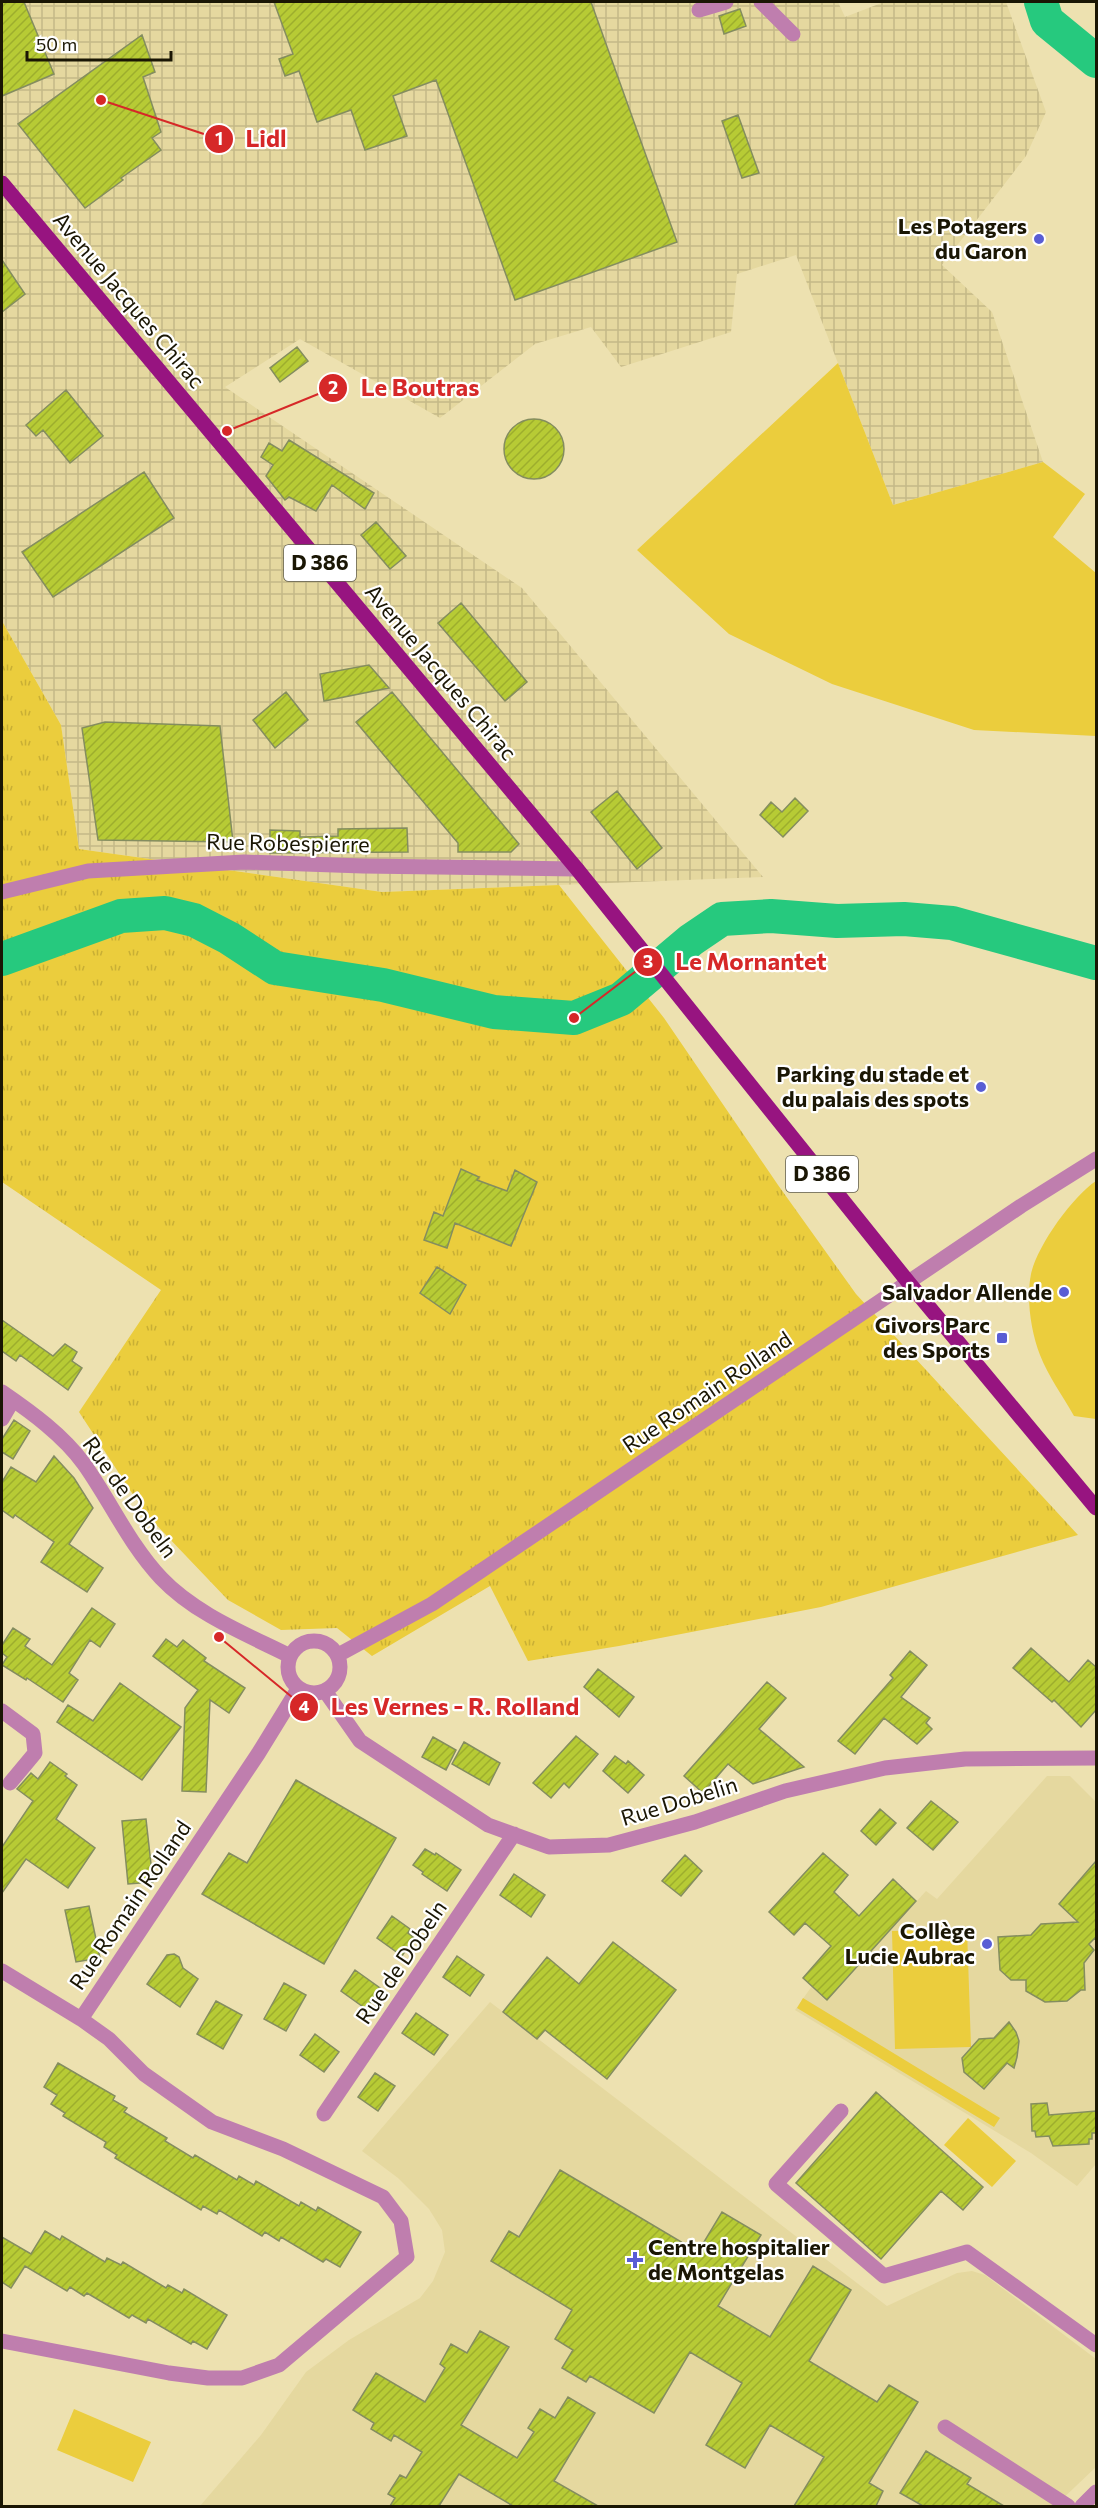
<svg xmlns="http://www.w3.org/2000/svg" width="1098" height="2508" viewBox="0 0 1098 2508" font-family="Commissioner,sans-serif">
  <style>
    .built { fill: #e5d89f }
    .industrial { fill: url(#industrial-grid) }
    .grass { fill: url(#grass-tufts) }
    .green { fill: #ebcd3d }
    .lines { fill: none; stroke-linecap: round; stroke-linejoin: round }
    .river { stroke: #26c97e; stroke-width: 34 }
    .building { fill: url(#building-hatch); stroke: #848d5f; stroke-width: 1.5 }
    .minor { stroke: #bf7eae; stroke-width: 15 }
    .major { stroke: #971480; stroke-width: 15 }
    .poi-dot { fill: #595dd4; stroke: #fff; stroke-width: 2 }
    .labels { text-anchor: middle; stroke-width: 4.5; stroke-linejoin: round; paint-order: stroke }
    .shield { fill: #fff; stroke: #5f5c4f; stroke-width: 1.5 }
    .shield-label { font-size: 21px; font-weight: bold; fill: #1a1604 }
    .poi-label { font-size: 22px; font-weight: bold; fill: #1a1604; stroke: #fff; text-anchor: end }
    .street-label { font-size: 22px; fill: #1a1604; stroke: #fff }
    .leader { fill: none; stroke: #d62828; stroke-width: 2 }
    .callout-dot { fill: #d62828; stroke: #fff; stroke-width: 2 }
    .mark-label { font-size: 18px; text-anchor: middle; font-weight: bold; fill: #fff }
    .callout-label { font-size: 24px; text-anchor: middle; font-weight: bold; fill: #d62828; stroke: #fff; stroke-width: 4.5; stroke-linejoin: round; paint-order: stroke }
  </style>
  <defs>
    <pattern id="industrial-grid" width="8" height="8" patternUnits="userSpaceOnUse" patternTransform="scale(1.5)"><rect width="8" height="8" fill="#e5d89f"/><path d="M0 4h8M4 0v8" fill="none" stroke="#c4b987"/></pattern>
    <pattern id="grass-tufts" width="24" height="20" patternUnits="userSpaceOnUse" patternTransform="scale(1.5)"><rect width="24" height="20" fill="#ebcd3d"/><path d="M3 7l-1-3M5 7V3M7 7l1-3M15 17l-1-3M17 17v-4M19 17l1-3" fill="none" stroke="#c9af34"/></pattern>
    <pattern id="building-hatch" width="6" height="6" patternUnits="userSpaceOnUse" patternTransform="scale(1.5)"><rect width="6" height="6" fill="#b7cb35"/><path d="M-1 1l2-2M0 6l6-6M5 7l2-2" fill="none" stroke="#9dae2d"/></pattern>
  </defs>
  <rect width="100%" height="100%" fill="#ede1b0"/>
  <path class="built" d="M1047,1776h23l26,26v362l-19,22 -46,-33 -236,-143 17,-24 15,14 99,-109 11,8z
    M490,2002l397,304 70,-33 15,-2 13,4 111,84v108l-41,39h-855l61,-71 45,-63 43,-32 71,-42 13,-17 12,-29 -3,-22 -13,-21 -31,-31 -36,-27z"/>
  <path class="industrial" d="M2,2h836l7,15 39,-15h122l40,110 -20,44 -84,109 50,47 51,150 -150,43 -97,-250 -59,19 -6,58 -110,35 -30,-40 -56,17 -95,74 -140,-79 -75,48 297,201 241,289 -381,15 -303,-43 -18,-124 -59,-104z"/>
  <path class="grass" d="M2,621l59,104 18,124 303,43 177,-7 105,133 114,167 78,109 222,241 -257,72 -202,39 -91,15 -38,-75 -118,70 -35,-28 -56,2 -53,-30 -83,-87 -66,-101 82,-122 -159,-108z"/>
  <path class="green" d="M838,363l55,142 150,-43 42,32 -32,43 43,36v163l-122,-6 -142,-46 -103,-50 -92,-84z
    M1096,1181v238l-22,-3c-11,-20 -26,-40 -34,-61 -9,-23 -14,-56 -9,-81 6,-28 42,-78 65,-93z
    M967,1929l4,118 -76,2 -3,-118z
    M803,1998l197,120 -6,9 -197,-119z
    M968,2118l48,43 -24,26 -48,-42z
    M74,2409l77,33 -18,40 -76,-32z"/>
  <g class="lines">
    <path class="river" d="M1041,2l6,19 49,40
      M2,959l119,-43 44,-3 29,7 35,18 46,30 108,17 111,27 80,6 47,-19 70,-59 31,-21 49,-3 66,5 67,-2 48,4 144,40"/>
  </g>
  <path class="building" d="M2,2h22l30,72 -52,22z
    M274,2h317l86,240 -162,58 -79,-220 -43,16 14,40 -42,14 -14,-40 -34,12 -18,-51 -14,5 -6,-17 14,-5z
    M740,9l6,17 -22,8 -5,-18z
    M142,35l13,37 -12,5 18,55 -9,6 9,12 -40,28 2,2 -38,28 -67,-84z
    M738,115l21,58 -17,5 -20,-57z
    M2,260l23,34 -23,18z
    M297,347l11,14 -28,21 -10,-14z
    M66,390l37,46 -33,27 -27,-33 -7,6 -10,-11z
    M504 449a30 30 0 1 1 60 0a30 30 0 1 1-60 0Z
    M289,440l85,53 -9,16 -33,-24 -16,26 -27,-14 -4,3 -19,-24 7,-11 -12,-8 8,-14 13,8z
    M144,472l30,46 -121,79 -31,-45z
    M376,522l30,34 -16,13 -29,-34z
    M461,603l66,79 -22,19 -67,-78z
    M369,665l20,23 -65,13 -4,-27z
    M286,692l22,28 -33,28 -22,-28z
    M392,692l127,152 -8,8h-53v-9l-102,-121z
    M105,722l115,4 13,116 -135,-2 -16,-112z
    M617,791l45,57 -25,21 -46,-57z
    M795,798l13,13 -25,26 -23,-22 11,-13 11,10z
    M407,828l1,24 -138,1v-23l30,1v6l38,-1v-7z
    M461,1169l18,8 -2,3 30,11 8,-21 22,12 -26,64 -56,-23 -8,25 -23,-8 10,-28 9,4z
    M437,1267l29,18 -16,29 -30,-21z
    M2,1320l51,36 12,-12 12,8 -5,9 10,7 -14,22 -48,-35 -4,6 -14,-10z
    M14,1420l16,11 -17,28 -11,-7v-13z
    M54,1456l20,22 19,30 -24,36 34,24 -16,24 -46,-30 13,-20 -39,-27 -2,3 -11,-8v-28l9,-15 25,15z
    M92,1608l23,16 -15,23 -10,-7 -21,33 9,7 -15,22 -36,-24 -1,2 -24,-15 5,-8 -5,-4v-8l11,-17 17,11 -5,7 27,19z
    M166,1639l11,8 6,-7 23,18 -2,3 41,27 -16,25 -19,-13 -4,92 -24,-1 3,-83 13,-18 -45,-34z
    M1031,1648l38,34 19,-22 8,7v43l-15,17 -27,-27 -2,2 -39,-34z
    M910,1651l17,14 -26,32 29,21 -4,5 6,6 -15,15 -33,-26 -29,36 -17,-13 55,-63 -3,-3z
    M598,1669l36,28 -15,20 -35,-30z
    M767,1682l19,16 -27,31 45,38 -51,17 -25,-20 -25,29 -19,-17z
    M120,1683l61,44 -39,53 -85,-58 11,-17 25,16z
    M576,1736l22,18 -29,34 -5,-5 -13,15 -18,-15z
    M433,1737l23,13 -10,20 -24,-13z
    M464,1742l36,21 -11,22 -37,-21z
    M615,1756l11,8 2,-3 16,14 -16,18 -25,-22z
    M50,1762l17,12 -2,2 12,9 -21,34 39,29 -27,40 -42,-29 -24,34v-46l31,-46 -16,-12 14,-16 7,6z
    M296,1780l100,58 -72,126 -122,-70 27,-41 18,10z
    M931,1801l27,21 -25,28 -26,-22z
    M880,1809l16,14 -20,22 -15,-14z
    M146,1819l7,63 -25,2 -6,-63z
    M425,1849l10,6 1,-2 25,17 -14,21 -25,-17 1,-2 -10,-7z
    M823,1853l25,22 -14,17 25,24 34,-37 23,22 -89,99 -24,-22 28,-32 -26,-23 -11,12 -25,-23z
    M685,1855l17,16 -21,25 -19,-15z
    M1096,1861v78l-1,-1 -6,6 5,6 -10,13 1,27h-4l-14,11 -22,1 -19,-11v-11h-15l-11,-10 -2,-33 33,-2 10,-11 37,-2 -19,-18z
    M514,1874l31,21 -14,22 -31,-22z
    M89,1906l11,52 -24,4 -11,-52z
    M392,1916l18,13 -2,4 6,5 -12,18 -25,-18z
    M613,1942l63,48 -69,89 -62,-49 -8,9 -34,-27 44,-55 32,27z
    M174,1954l5,3 4,11 15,11 -18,28 -33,-23 20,-29z
    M457,1956l27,19 -14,21 -27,-19z
    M355,1970l25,18 -14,21 -25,-18z
    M284,1983l22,12 -20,36 -22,-12z
    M216,2001l26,14 -19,34 -26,-15z
    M416,2013l32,22 -14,20 -32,-22z
    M1009,2022l7,10 3,9 -2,16 -3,11 -7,-5 -23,26 -20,-17 -2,-14 17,-19 15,-1z
    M315,2034l24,18 -15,20 -24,-17z
    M58,2063l57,33 -2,4 14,8 -3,4 43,26 -2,3 28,17 2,-3 42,25 2,-4 15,9 2,-4 43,25 2,-4 15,9 2,-4 43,25 -21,35 -14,-8 -3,3 -42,-25 -2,4 -14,-9 -3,4 -43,-26 -2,4 -14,-8 -2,4 -86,-52 2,-3 -13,-8 2,-5 -43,-26 2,-3 -14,-9 6,-9 -13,-8z
    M375,2073l20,13 -17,25 -20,-14z
    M876,2092l107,95 -20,23 -22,-19 -60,68 -85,-76z
    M1047,2103l2,12 47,-4v22h-4v6h-3v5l-36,2 -4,-10 -13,1 -1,-6h-3l-1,-27z
    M560,2170l138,82 24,-40 39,23 -43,71 52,31 43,-71 38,24 -42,71 68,41 12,-17 29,17 -49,81 14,8 -7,15h-82l30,-49 -54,-32 -25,43 -39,-23 36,-62 -52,-31 -36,61 -64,-37 -4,6 -24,-14 11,-18 -18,-11 17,-29 -81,-49 18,-30 10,6z
    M45,2231l15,9 2,-4 43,26 2,-4 14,7 2,-3 43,26 2,-3 14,8 2,-4 43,26 -20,34 -14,-8 -2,3 -43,-25 -2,4 -14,-8 -3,3 -42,-25 -3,3 -14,-9 -3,4 -42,-25 -14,22 -9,-6v-45l29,17z
    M480,2331l29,16 -48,78 56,33 17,-26 -6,-4 12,-19 15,9 13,-21 27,16 -41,68 44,25h-85l-54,-32 -20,32h-49l5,-8 -7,-4 12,-19 6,3 16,-26 -28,-17 -3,6 -20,-12 3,-6 -21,-13 23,-37 49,29 20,-34 -5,-4 11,-20 16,9z
    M926,2451l45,27 -4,6 37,22h-81l-23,-13z"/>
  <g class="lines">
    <path class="minor" d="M761,2l32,32
      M699,10l27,-8
      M2,892l86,-21 156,-9 119,4 214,3
      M2,1392c29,20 61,43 82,72 27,38 45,80 77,114 34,36 85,56 129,78
      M2,1419l11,-19
      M288 1667a26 26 0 1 1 52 0a26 26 0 1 1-52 0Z
      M338,1655l94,-51 589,-398 75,-47
      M325,1691l35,50 128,84 61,22 60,-2 86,-23 90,-31 100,-23 80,-9 131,-1
      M2,1711l31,23 2,19 -25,30
      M2,1971l79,48
      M841,2111l-65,73 108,92 83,-24 129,93
      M324,2114l190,-280
      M2,2341l167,32 39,5h34l37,-13 128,-108 -6,-36 -18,-24 -100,-48 -71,-27 -68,-48 -35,-35 -28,-20 177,-265 40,-65
      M945,2427l123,79
      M1082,2506l14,-14"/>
    <path class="major" d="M2,183l575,686 332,414 187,225"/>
  </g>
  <g class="poi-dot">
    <circle cx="1039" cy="239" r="6"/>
    <circle cx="981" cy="1087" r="6"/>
    <circle cx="1064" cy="1292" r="6"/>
    <rect x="996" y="1332" width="12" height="12" rx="3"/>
    <circle cx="987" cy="1944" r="6"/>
    <path d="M632 2251h6v6h6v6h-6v6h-6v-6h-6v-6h6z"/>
  </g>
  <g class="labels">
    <g class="shield">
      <rect x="284" y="545" width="72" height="36" rx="4.5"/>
      <rect x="786" y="1156" width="72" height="36" rx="4.5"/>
    </g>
    <g class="shield-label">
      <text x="320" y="570">D 386</text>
      <text x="822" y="1181">D 386</text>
    </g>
    <g class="poi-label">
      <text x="1027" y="234">Les Potagers<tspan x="1027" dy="25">du Garon</tspan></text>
      <text x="969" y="1082">Parking du stade et<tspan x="969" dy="25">du palais des spots</tspan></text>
      <text x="1052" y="1300">Salvador Allende</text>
      <text x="990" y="1333">Givors Parc<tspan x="990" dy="25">des Sports</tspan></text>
      <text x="975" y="1939">Collège<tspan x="975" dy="25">Lucie Aubrac</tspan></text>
      <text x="648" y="2255" text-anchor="start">Centre hospitalier<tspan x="648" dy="25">de Montgelas</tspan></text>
    </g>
    <g class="street-label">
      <text transform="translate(129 300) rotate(50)" y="8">Avenue Jacques Chirac</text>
      <text transform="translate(441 672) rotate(50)" y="8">Avenue Jacques Chirac</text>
      <text transform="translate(288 843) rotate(1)" y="8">Rue Robespierre</text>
      <text transform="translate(707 1392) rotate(-34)" y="8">Rue Romain Rolland</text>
      <text transform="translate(130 1497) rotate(54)" y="8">Rue de Dobeln</text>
      <text transform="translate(679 1801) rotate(-17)" y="8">Rue Dobelin</text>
      <text transform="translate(130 1905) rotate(-56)" y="8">Rue Romain Rolland</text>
      <text transform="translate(401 1962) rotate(-56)" y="8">Rue de Dobeln</text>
    </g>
  </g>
  <path class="leader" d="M101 100L219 139M227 431L333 388M574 1018L648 962M219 1637L304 1707"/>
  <g class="callout-dot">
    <circle cx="101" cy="100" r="6"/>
    <circle cx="227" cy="431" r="6"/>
    <circle cx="574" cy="1018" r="6"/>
    <circle cx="219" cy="1637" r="6"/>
    <circle cx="219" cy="139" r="15"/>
    <circle cx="333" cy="388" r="15"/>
    <circle cx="648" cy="962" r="15"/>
    <circle cx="304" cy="1707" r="15"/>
  </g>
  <g class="mark-label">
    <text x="219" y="145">1</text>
    <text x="333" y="394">2</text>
    <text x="648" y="968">3</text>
    <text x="304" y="1713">4</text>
  </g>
  <g class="callout-label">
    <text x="266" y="147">Lidl</text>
    <text x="420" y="396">Le Boutras</text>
    <text x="751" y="970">Le Mornantet</text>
    <text x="455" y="1715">Les Vernes - R. Rolland</text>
  </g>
  <rect width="1098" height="2508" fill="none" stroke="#1a1604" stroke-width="6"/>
  <path d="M27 51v9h144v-9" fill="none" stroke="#1a1604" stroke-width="3"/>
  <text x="36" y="51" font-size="18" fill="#1a1604" stroke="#ffffff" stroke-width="4.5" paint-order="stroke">50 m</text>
</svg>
